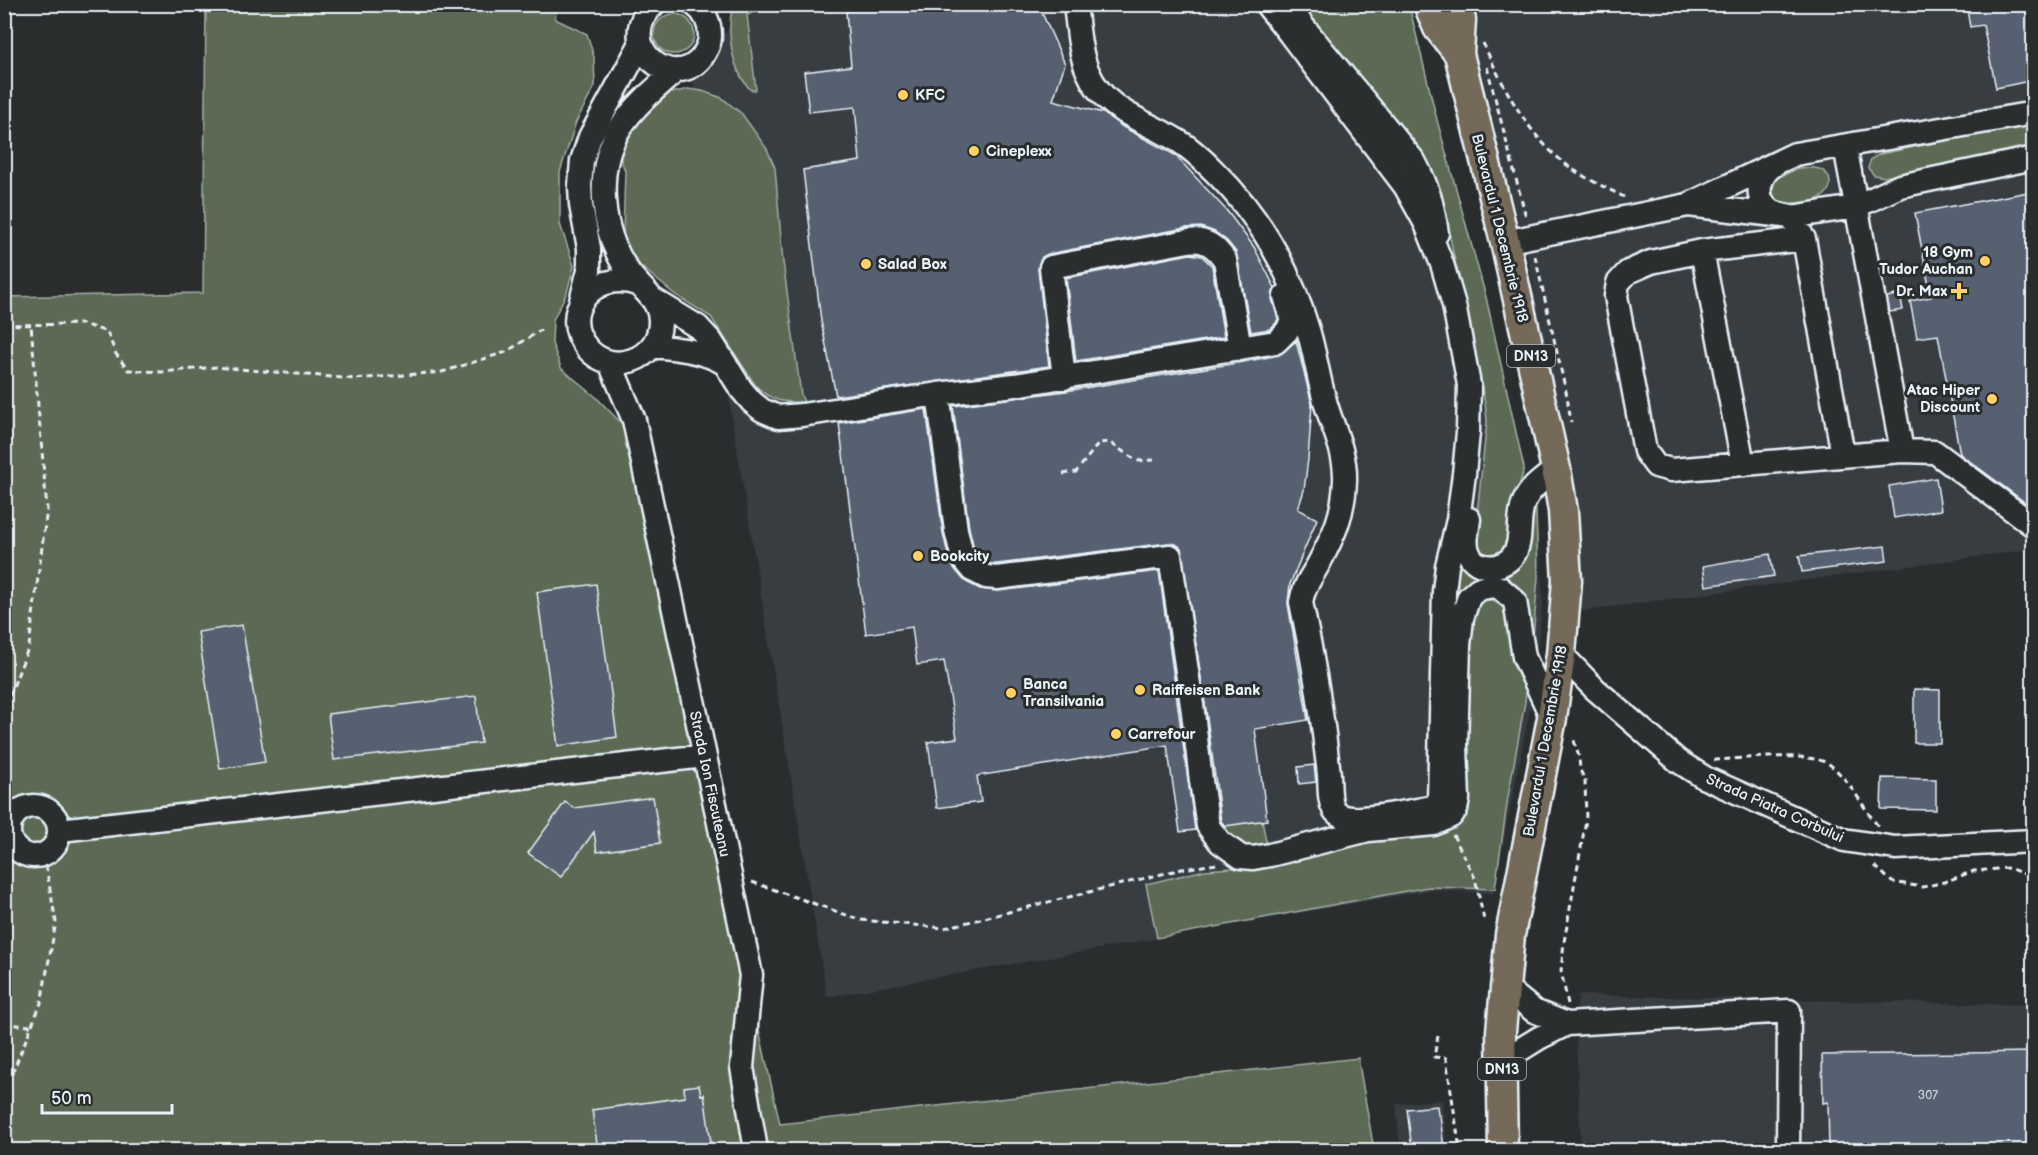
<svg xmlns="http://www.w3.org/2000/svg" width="2038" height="1155" viewBox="0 0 2038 1155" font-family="'Balsamiq Sans',sans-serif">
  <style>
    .built { fill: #383c42 }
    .green { fill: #5b6b54; stroke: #a2aea6; stroke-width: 1.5 }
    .building { fill: #576071; stroke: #e8f1f8; stroke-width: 1.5 }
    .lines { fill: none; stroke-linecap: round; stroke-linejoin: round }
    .minor-casing { stroke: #e8f1f8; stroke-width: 27 }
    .major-casing { stroke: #e8f1f8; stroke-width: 33 }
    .path { stroke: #e8f1f8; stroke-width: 3; stroke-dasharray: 6 4.5; stroke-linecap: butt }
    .minor { stroke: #2a2d2e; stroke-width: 22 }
    .major { stroke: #746a5a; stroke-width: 28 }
    .poi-dot { fill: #ffd166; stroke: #2a2d2e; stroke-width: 2 }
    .labels { text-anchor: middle; stroke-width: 6; stroke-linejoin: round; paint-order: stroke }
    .number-label { font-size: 12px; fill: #c4cdd6 }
    .shield { fill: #2a2d2e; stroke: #afb6bb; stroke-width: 1.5 }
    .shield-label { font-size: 14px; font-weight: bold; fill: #e8f1f8 }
    .poi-label { font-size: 15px; font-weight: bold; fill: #e8f1f8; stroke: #2a2d2e; text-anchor: start }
    .street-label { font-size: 15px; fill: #e8f1f8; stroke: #2a2d2e }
  </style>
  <rect width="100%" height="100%" fill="#2a2d2e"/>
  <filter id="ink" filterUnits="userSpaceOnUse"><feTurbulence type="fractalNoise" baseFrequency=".0167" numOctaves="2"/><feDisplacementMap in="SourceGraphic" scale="12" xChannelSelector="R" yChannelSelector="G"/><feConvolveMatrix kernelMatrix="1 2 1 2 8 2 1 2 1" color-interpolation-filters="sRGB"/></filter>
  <g filter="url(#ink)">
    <path class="built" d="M744,5h623l77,137 94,390 5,67 -12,105 -38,189 -64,-3 -602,107 -96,-585 -38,-331z
      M1467,5h566v544l-451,62 -3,-73 -50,-274 -62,-240z
      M1578,995l455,10v145h-452l-5,-113z
      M1442,1100l5,50h-47l-4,-46z
      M1548,1145l1,5h-69z"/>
    <path class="green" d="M206,5h351l-2,14 32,15 7,23 1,29 -19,36 -16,50v52l14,42 -7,26 -14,28 -1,23 9,25 35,29 29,30 155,697 578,-66 16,92h-1369l-1,-853 199,-4z
      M733,5h39l-25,10 9,75h-5c-20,-20 -25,-59 -18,-85z
      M1303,5h106l28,115 49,177 38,171 -10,38 -8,48 -28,2 -2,-33 11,-102 -2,-18 -45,-213 -7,-18 -11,-21 -88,-104z
      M654 34a20 20 0 1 1 40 0a20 20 0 1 1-40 0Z
      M688,89l14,2 20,7 20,16 25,35 8,19 8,94 18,133 3,7c-21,1 -33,-1 -48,-16l-45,-69 -37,-23 -37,-31 -7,-10 -7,-19 2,-63 -5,-14 2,-11 17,-28 25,-23z
      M2033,123v25l-149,29 -10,-2 -6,-7 3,-9 9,-5z
      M1799,168c7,0 14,-1 20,1 14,5 15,22 1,29 -13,7 -29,6 -43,3 -5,-8 -6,-13 -2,-22z
      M1533,506l3,3 2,67 -5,63 -2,4c-6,-38 0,-63 -47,-66l-33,56 9,-95 29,34z
      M1489,599l12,6 5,7 20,80 -1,10 -17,95 -13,92 -67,-2 -271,51 -11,-54 59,-14 68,-5 87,-23 85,-9 12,-8 11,-17v-67l-4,-24 4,-96 10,-18z
      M1262,820l5,27 -27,1 -19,-22z"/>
    <path class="building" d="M860,4h178l27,60 -12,36 50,13 20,14 52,28 52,56 27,36 21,41 -3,11 6,20 -2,4 -6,6 -19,3 -15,-80 -9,-11 -12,-9 -14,-5 -16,1 -137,26 -6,3 -4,12 11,97 -213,30 -15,-75 -18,-151 57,-9 -5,-54 -46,5 -5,-40 47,-6 -5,-54z
      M1966,4h68v76l-38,8 -13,-63 -13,2z
      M2034,191v318l-74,-55 -22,-119 -21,3 -7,-37 21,-4 -16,-84z
      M1190,254l12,2 10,10 12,71 -148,24 -10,-83z
      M1900,294l3,16 -13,2 -3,-15z
      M1296,341l16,63 -4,55 -4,31 -6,19 19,10 -27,65 -2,20 20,116 -53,9 12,91 -42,6 -4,-5 -15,-111 -25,-162 -5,-4 -8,-1 -171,21h-7l-9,-5 -6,-6 -6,-25 -16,-122 113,-15 177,-29 36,-7z
      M926,409l17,124 7,30 16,19 14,7 18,2 161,-20 36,259 -15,2 -13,-87 -190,31 4,26 -44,6 -9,-66 29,-4 -13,-77 -27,4 -5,-38 -46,7 -27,-211z
      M1936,478l5,32 -47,8 -5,-32z
      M1885,546l2,15 -85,11 -3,-16z
      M1770,554l4,22 -68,10 -3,-20z
      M596,584l21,153 -59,9 -21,-154z
      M242,625l23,137 -45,7 -22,-137z
      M1914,689l26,1v53h-26z
      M476,696l5,47 -147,17 -6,-46z
      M1314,765l2,17 -17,2 -1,-17z
      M1882,778l54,1v31l-55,-1z
      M653,797l7,46 -63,9 -3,-20 -33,45 -33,-24 37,-51 9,6z
      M2034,1052v98h-205l-1,-48 -5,1 -1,-48z
      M699,1085l2,10 3,-1 8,56h-114l-6,-40 93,-13 -1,-10z
      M1437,1106l1,9h2l4,35h-32l-5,-41z"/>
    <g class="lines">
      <defs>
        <path id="minor" d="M654,4c-42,40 18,91 48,53 4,-6 8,-13 8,-21 0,-13 -5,-24 -16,-32
          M1075,4c3,22 4,48 13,68 17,41 61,49 95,72 11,7 22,18 31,27 45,44 76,99 94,159 7,23 10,47 17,71 7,26 21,50 20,79 -1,34 -11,55 -27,85 -7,12 -15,23 -17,37 12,56 22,116 28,173 1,12 -1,32 9,39 15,11 76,-4 96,-7l5,-6 5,-210 3,-25 11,-46 6,-46 4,-42 1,-47 -15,-80 -12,-41 -16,-40 -21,-38 -115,-152 -24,-30
          M1289,4l13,21 112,136c15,28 18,42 23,72
          M1845,146l57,305
          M1774,165c-14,9 -21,31 -6,44 7,5 15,6 23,8l13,22 39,216
          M1688,205l103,12 64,-10 45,-21 134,-28
          M1804,239l-102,12 -51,11 -23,10 -10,11 -2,13 29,155 11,15 15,4 231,-19 33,1 99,74
          M1505,242l183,-37 107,-51 239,-41
          M1702,251l41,213
          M637,284c-43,-15 -80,29 -50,64 24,29 72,12 73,-25 1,-24 -20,-34 -32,-52 -27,-39 -34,-101 -8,-143 15,-23 36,-40 57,-58
          M654,300l44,27 13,14 30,48 11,13 10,8 16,7 24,-2 136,-21 77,-9 261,-43 11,-11 5,-11 -7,-24
          M581,301l8,-31v-22l-8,-43 -1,-19 2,-25 8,-24 50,-92
          M653,346c25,3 49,4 71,17
          M610,363l24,57 117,555 -9,92 14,83
          M1064,378l-13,-111 137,-26c17,-3 27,5 37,19l15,89
          M938,394l18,136 7,29 9,11 14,7 11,1 173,-22 23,156 8,69 7,45 12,16 21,15 12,1 17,-3 98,-25 66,-6 17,-8 5,-7 2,-10 -2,-53 3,-101 3,-27 7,-21 9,-8 15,-3 7,2 15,13 9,56 28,61
          M1469,519c-1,10 -5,22 -1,32 5,18 29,20 42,8 15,-14 6,-40 14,-57 6,-15 20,-23 32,-33
          M1561,654l34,35 83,72 27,17 139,62 51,8 139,-7
          M9 831a25 25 0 1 1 50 0a25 25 0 1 1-50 0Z
          M60,830l644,-74
          M1505,987l29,24 33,13
          M1502,1061l37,-23 28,-14 222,-13 -1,139"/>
        <path id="major" d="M1428,4l10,24 21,26
          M1457,4l4,16 -2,34 46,188 51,227 7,42 4,70 -6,73 -9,64 -42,217 -9,96 2,119"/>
      </defs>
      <use href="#minor" class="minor-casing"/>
      <use href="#major" class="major-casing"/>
      <path class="path" d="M1483,43c20,43 42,88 80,119 18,15 40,24 61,35
        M1487,67l39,150
        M1535,256l32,140 4,26
        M4,325l79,-1 24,8 9,22 12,16 34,2 54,-5 139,12 87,-7 64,-20 35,-22
        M1063,474l13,-2 23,-29 10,-1 28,19 17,-1
        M4,737l3,-35 22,-56 18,-137 -16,-184
        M1714,760c26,-1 95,-9 115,4 20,15 33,42 49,62
        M4,772l13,41
        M1453,835l22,43 9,42
        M1875,866l17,16 31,5 21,-5 30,-11 35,-3 25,10
        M752,882l109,38 83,8 238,-59 35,-5
        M1568,1004l-7,-33 3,-29 22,-122 -1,-40 -5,-10 -1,-13 -6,-20
        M4,1024l28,2
        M1438,1036l-4,21 12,1 14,92
        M4,1093l37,-90 15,-81 -12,-66"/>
      <use href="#minor" class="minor"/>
      <use href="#major" class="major"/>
    </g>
  </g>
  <g class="poi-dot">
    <circle cx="903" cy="95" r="6"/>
    <circle cx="974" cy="151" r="6"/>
    <circle cx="1985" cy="261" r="6"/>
    <circle cx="866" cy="264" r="6"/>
    <path d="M1956 282h6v6h6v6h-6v6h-6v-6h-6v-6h6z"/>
    <circle cx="1992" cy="399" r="6"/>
    <circle cx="918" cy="556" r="6"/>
    <circle cx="1140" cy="690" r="6"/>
    <circle cx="1011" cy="693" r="6"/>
    <circle cx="1116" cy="734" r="6"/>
  </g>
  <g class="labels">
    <g class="number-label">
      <text x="1928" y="1099">307</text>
    </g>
    <g class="shield">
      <rect x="1507" y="345" width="48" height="22" rx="4.5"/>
      <rect x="1478" y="1058" width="48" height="22" rx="4.5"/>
    </g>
    <g class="shield-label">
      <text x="1531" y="361">DN13</text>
      <text x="1502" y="1074">DN13</text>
    </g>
    <g class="poi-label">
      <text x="915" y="100">KFC</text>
      <text x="986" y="156">Cineplexx</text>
      <text x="1973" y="257" text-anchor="end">18 Gym<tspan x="1973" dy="17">Tudor Auchan</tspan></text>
      <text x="878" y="269">Salad Box</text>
      <text x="1947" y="296" text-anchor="end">Dr. Max</text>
      <text x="1980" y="395" text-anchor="end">Atac Hiper<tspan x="1980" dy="17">Discount</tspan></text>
      <text x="930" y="561">Bookcity</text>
      <text x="1023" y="689">Banca<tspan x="1023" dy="17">Transilvania</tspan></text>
      <text x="1152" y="695">Raiffeisen Bank</text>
      <text x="1128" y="739">Carrefour</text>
    </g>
    <g class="street-label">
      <text transform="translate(1500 228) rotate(76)" y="5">Bulevardul 1 Decembrie 1918</text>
      <text transform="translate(1545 741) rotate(-80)" y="5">Bulevardul 1 Decembrie 1918</text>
      <text transform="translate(710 784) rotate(78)" y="5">Strada Ion Fiscuteanu</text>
      <text transform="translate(1775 808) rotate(24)" y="5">Strada Piatra Corbului</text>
    </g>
  </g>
  <rect width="2038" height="1155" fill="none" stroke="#2a2d2e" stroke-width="24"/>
  <rect x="12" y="12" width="2014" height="1131" fill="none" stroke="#e8f1f8" stroke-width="2" filter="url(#ink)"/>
  <path d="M42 1104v9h130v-9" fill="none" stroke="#e8f1f8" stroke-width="3"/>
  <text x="51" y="1104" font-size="18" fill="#e8f1f8" stroke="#2a2d2e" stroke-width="4.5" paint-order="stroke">50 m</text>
</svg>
